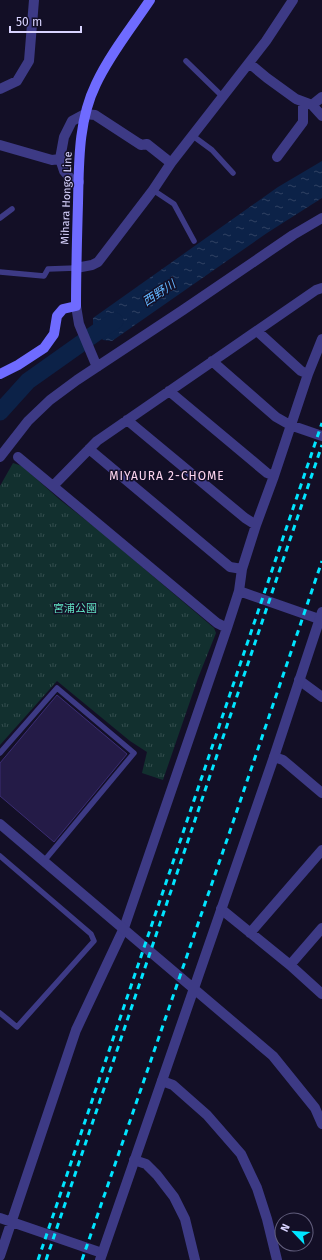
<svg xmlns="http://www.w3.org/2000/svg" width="322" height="1260" viewBox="0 0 322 1260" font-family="'Fira Sans','Noto Sans JP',sans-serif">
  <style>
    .park { fill: url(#park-tufts) }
    .water { fill: url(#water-ripples) }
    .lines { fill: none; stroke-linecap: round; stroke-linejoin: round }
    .river { stroke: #0c2248; stroke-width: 17 }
    .building { fill: #241b47; stroke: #3b2d73 }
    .service { stroke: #3d3a85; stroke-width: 5.5 }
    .minor { stroke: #3d3a85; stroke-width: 10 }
    .tertiary { stroke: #3d3a85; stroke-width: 10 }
    .secondary { stroke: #6f6bff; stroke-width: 10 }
    .rail { stroke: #00e5ff; stroke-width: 3; stroke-dasharray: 6 5; stroke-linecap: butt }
    .labels { text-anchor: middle; stroke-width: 3; stroke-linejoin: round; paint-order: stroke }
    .street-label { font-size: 11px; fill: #d9d4ff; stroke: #130f26 }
    .park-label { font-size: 11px; fill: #5fe0c0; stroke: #130f26 }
    .water-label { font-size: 12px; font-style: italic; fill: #62b6ff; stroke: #130f26 }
    .neighbourhood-label { font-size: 12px; letter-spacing: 1px; fill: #ffd6f0; stroke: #130f26 }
  </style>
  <defs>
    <pattern id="park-tufts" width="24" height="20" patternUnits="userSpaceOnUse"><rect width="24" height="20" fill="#12302f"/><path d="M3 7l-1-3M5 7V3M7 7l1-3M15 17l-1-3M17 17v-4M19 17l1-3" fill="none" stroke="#344d4e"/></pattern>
    <pattern id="water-ripples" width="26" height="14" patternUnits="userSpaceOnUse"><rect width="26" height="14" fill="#0c2248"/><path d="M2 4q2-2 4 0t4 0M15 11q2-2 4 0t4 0" fill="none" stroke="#2f4163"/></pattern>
  </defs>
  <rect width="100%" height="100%" fill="#130f26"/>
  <path class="park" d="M13,463l9,3 37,33 42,33 113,96 2,5 -18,45 -35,102 -21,-7 5,-21 -17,-11 -73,-60 -57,64v-259z"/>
  <path class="water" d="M322,161v37l-55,35 -155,108 -9,-1 -10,-11v-11l185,-131z"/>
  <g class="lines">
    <path class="river" d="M0,412l28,-31 72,-51 15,-9"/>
  </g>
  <path class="building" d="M57,695l70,59 -73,88 -54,-46v-33z"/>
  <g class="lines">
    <path class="service" d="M186,61l36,35
      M193,136l19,14 21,23
      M153,190l21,14 20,37
      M0,218l12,-9
      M0,272l44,4 4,-7 28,-1
      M0,753l57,-65 77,65 -90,108
      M0,856l91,78 3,7 -77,86 -17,-14"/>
    <path class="minor" d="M249,63l18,15 29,21 16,6 10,11
      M0,89l17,-8 12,-20 5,-61
      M312,105l10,-8
      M0,145l52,15 8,-1
      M277,157l26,-35v-20
      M79,182l-8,-3 -7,-8 -4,-12 4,-22 8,-16 13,-7 10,1 46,30 6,-1 24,19
      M76,268l16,-3 6,-3 55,-72 18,-27 95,-122 27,-41
      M257,331l44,40 7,3
      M212,361l64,56 14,8 32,11
      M169,391l98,82 7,3
      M127,420l118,98 11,7
      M89,449l141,118 12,2
      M18,457l199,166 10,5
      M53,486l44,-45 219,-151 6,-2
      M239,591l83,29
      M299,680l23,17
      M274,757l9,3 39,33
      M221,909l69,56 32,29
      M250,933l72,-83
      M290,965l32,-37
      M162,1081l11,4 34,30 34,39 16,34 10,31 10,41
      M134,1160l12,4 11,11 17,22 11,22 10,41
      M0,1218l102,35
      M0,1256l76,-226 48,-102 103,-300 12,-37 3,-22 14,-44 18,-49 34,-102 14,-35"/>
    <path class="tertiary" d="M76,306l3,18 18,43
      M0,457l28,-36 22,-21 27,-20 106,-70 110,-75 29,-17
      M0,824l273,232 42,52 7,16
      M100,1260l174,-503 48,-145"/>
    <path class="secondary" d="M0,374l18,-9 26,-17 10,-14 3,-18 6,-7 13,-3c0,-34 1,-69 2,-103 1,-40 0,-82 18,-119 14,-30 36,-57 54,-84"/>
    <path class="rail" d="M38,1260l284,-837
      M46,1260l276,-815
      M82,1260l147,-426 93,-273"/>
  </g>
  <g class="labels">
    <g class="street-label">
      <text transform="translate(66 198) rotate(-88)" y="4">Mihara Hongo Line</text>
    </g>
    <g class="park-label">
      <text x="75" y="612">宮浦公園</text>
    </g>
    <g class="water-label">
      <text transform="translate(159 293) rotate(-33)" y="4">西野川</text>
    </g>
    <g class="neighbourhood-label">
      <text x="167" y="480">MIYAURA 2-CHOME</text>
    </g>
  </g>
  <g transform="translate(294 1232) rotate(295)"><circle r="19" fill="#130f26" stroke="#625e7d"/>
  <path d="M0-3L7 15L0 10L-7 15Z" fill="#00e5ff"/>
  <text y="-6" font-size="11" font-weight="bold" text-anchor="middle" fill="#d9d4ff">N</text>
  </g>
  <path d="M10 26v6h71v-6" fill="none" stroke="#d9d4ff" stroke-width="2"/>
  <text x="16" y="26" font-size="12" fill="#d9d4ff" stroke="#130f26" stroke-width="3" paint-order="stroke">50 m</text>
</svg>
